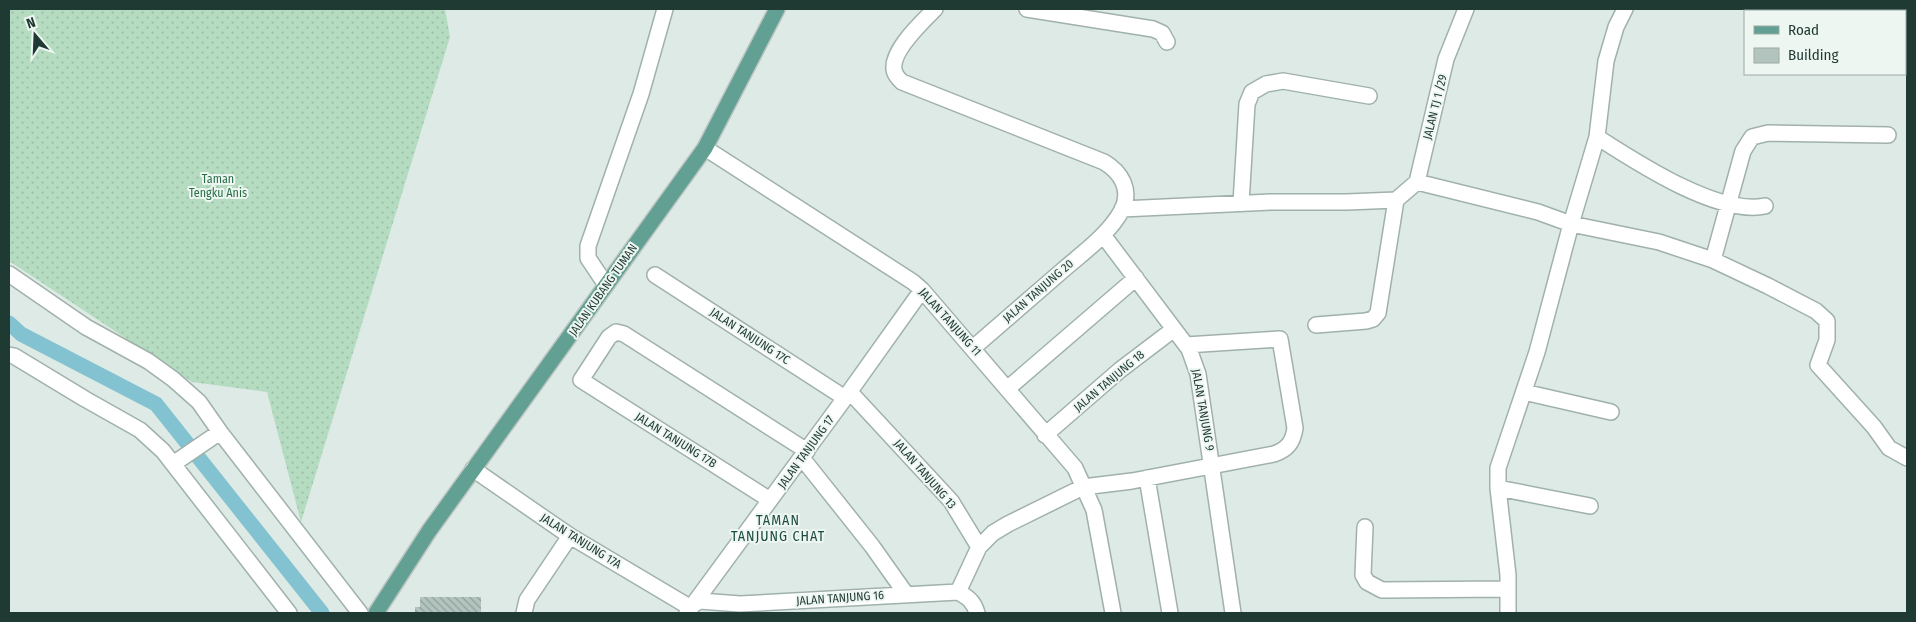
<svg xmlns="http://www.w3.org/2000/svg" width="1916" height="622" viewBox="0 0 1916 622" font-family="'Fira Sans Condensed',sans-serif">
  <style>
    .grass { fill: url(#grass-dots) }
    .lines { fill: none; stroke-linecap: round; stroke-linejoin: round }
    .canal { stroke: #83c2d0; stroke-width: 15 }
    .building { fill: url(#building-back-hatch) }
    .minor-casing { stroke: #a0b1ac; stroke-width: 18 }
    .major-casing { stroke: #bcc4c2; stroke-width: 18 }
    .minor { stroke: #fff; stroke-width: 15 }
    .major { stroke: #61a092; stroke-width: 15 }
    .labels { text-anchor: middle; stroke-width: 4; stroke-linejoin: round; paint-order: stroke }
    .street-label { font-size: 12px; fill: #1f3933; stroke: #eef6f2 }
    .park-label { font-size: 12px; fill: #297047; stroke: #eef6f2 }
    .neighbourhood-label { font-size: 14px; letter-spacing: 1px; fill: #1b4b41; stroke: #eef6f2 }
  </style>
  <defs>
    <pattern id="grass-dots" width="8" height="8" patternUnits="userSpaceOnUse" patternTransform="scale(1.25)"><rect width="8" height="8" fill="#b5dcc1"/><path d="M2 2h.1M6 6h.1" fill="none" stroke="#9bbea6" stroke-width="1.8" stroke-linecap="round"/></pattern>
    <pattern id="building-back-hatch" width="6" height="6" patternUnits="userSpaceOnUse" patternTransform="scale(1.25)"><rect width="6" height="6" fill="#b3c4be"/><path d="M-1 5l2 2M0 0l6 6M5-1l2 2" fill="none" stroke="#91a09b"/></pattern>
  </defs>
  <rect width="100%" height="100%" fill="#ddeae5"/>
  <path class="grass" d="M9,9h436l5,28 -149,485 -34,-130 -75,-10 -183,-121z"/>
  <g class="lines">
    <path class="canal" d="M9,323l12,11 135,70 166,209"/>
  </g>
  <path class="building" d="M420,597h61v16h-66v-6h5z"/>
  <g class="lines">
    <defs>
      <path id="minor" d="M935,9c-12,12 -48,45 -40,64 1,3 5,7 7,9l202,80c17,10 28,28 18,48 -13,24 -38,42 -59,60 -30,26 -60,52 -90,78
        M1027,9l126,20 9,4 5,9
        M1779,9l34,2
        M1905,23h2
        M1597,137c39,25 121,79 168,69
        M705,148l208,134 9,8 153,178 19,42 19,103
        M1417,182l121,30 33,12 88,18 54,18 55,26 48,25 11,10v19l-9,25 56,62 15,21 18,10
        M1396,200l21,-18 29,-123 20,-50
        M1241,203l6,-99 5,-12 14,-8 17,-3 86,15
        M1122,209l149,-7h76l49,-2
        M1103,235l86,114 9,25 35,239
        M1713,260l30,-109 9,-14 16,-4 120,2
        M9,274l77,53 62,34 25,18 26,23 21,30 140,181
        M655,275l190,123
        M606,285l-18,-27v-12l53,-152 24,-85
        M1316,325l50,-4 7,-2 5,-6 18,-113
        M9,355l5,1 71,43 55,31 23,21 126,162
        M1007,389l129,-111
        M850,392l101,109 28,46
        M1524,392l87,20
        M1045,435l75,-65 54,-41
        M802,458l70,88 34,48
        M173,464l47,-32
        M473,469l97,67 121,72
        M1147,478l23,135
        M1498,488l92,18
        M770,500l-189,-120 28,-43 7,-5 8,2 183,117
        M1365,527l-2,48 4,7 15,8 126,-1
        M958,592l21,-45 14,-14 15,-9 75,-37 49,-6 142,-27c14,-5 19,-12 21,-26l-15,-89 -94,6
        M694,604l6,-3 40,3 218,-12c10,5 16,10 19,21
        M524,613l3,-13 43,-64
        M687,613l158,-215 77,-108
        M1508,613v-38l-10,-87v-20l39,-116 34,-128 26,-87 9,-76 10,-34 9,-18"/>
      <path id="major" d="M376,613l53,-82 276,-383 72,-139"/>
    </defs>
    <use href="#minor" class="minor-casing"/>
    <use href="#major" class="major-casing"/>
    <use href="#minor" class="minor"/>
    <use href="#major" class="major"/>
  </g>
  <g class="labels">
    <g class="street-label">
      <text transform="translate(1435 107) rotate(-76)" y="4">JALAN TJ 1 /29</text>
      <text transform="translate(603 290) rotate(-55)" y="4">JALAN KUBANG TUMAN</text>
      <text transform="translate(1038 291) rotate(-41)" y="4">JALAN TANJUNG 20</text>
      <text transform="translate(950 322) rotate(48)" y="4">JALAN TANJUNG 11</text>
      <text transform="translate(750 336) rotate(33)" y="4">JALAN TANJUNG 17C</text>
      <text transform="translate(1109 381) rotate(-40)" y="4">JALAN TANJUNG 18</text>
      <text transform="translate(1203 410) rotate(80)" y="4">JALAN TANJUNG 9</text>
      <text transform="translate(676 440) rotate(32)" y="4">JALAN TANJUNG 17B</text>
      <text transform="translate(806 452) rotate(-54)" y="4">JALAN TANJUNG 17</text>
      <text transform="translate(925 474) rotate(49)" y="4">JALAN TANJUNG 13</text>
      <text transform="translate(581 541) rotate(32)" y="4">JALAN TANJUNG 17A</text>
      <text transform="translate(840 598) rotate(-4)" y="4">JALAN TANJUNG 16</text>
    </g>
    <g class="park-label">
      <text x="218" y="183">Taman<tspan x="218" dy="14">Tengku Anis</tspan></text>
    </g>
    <g class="neighbourhood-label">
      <text x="778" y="525">TAMAN<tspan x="778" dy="16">TANJUNG CHAT</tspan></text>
    </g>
  </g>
  <rect width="1916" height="622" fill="none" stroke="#1f3933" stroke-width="20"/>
  <rect x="1744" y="10" width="162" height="65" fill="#eef6f2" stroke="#9baaa6"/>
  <rect x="1754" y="26" width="25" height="8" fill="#61a092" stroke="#9baaa6"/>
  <text x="1788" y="35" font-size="15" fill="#1f3933">Road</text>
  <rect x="1754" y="48" width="25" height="15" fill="#b3c4be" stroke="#9baaa6"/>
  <text x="1788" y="60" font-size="15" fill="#1f3933">Building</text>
  <g transform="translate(35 35) rotate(341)" stroke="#eef6f2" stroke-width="4" paint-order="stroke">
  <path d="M0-4L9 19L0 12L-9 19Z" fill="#1f3933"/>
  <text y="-8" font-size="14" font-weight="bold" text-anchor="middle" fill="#1f3933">N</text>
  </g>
</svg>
